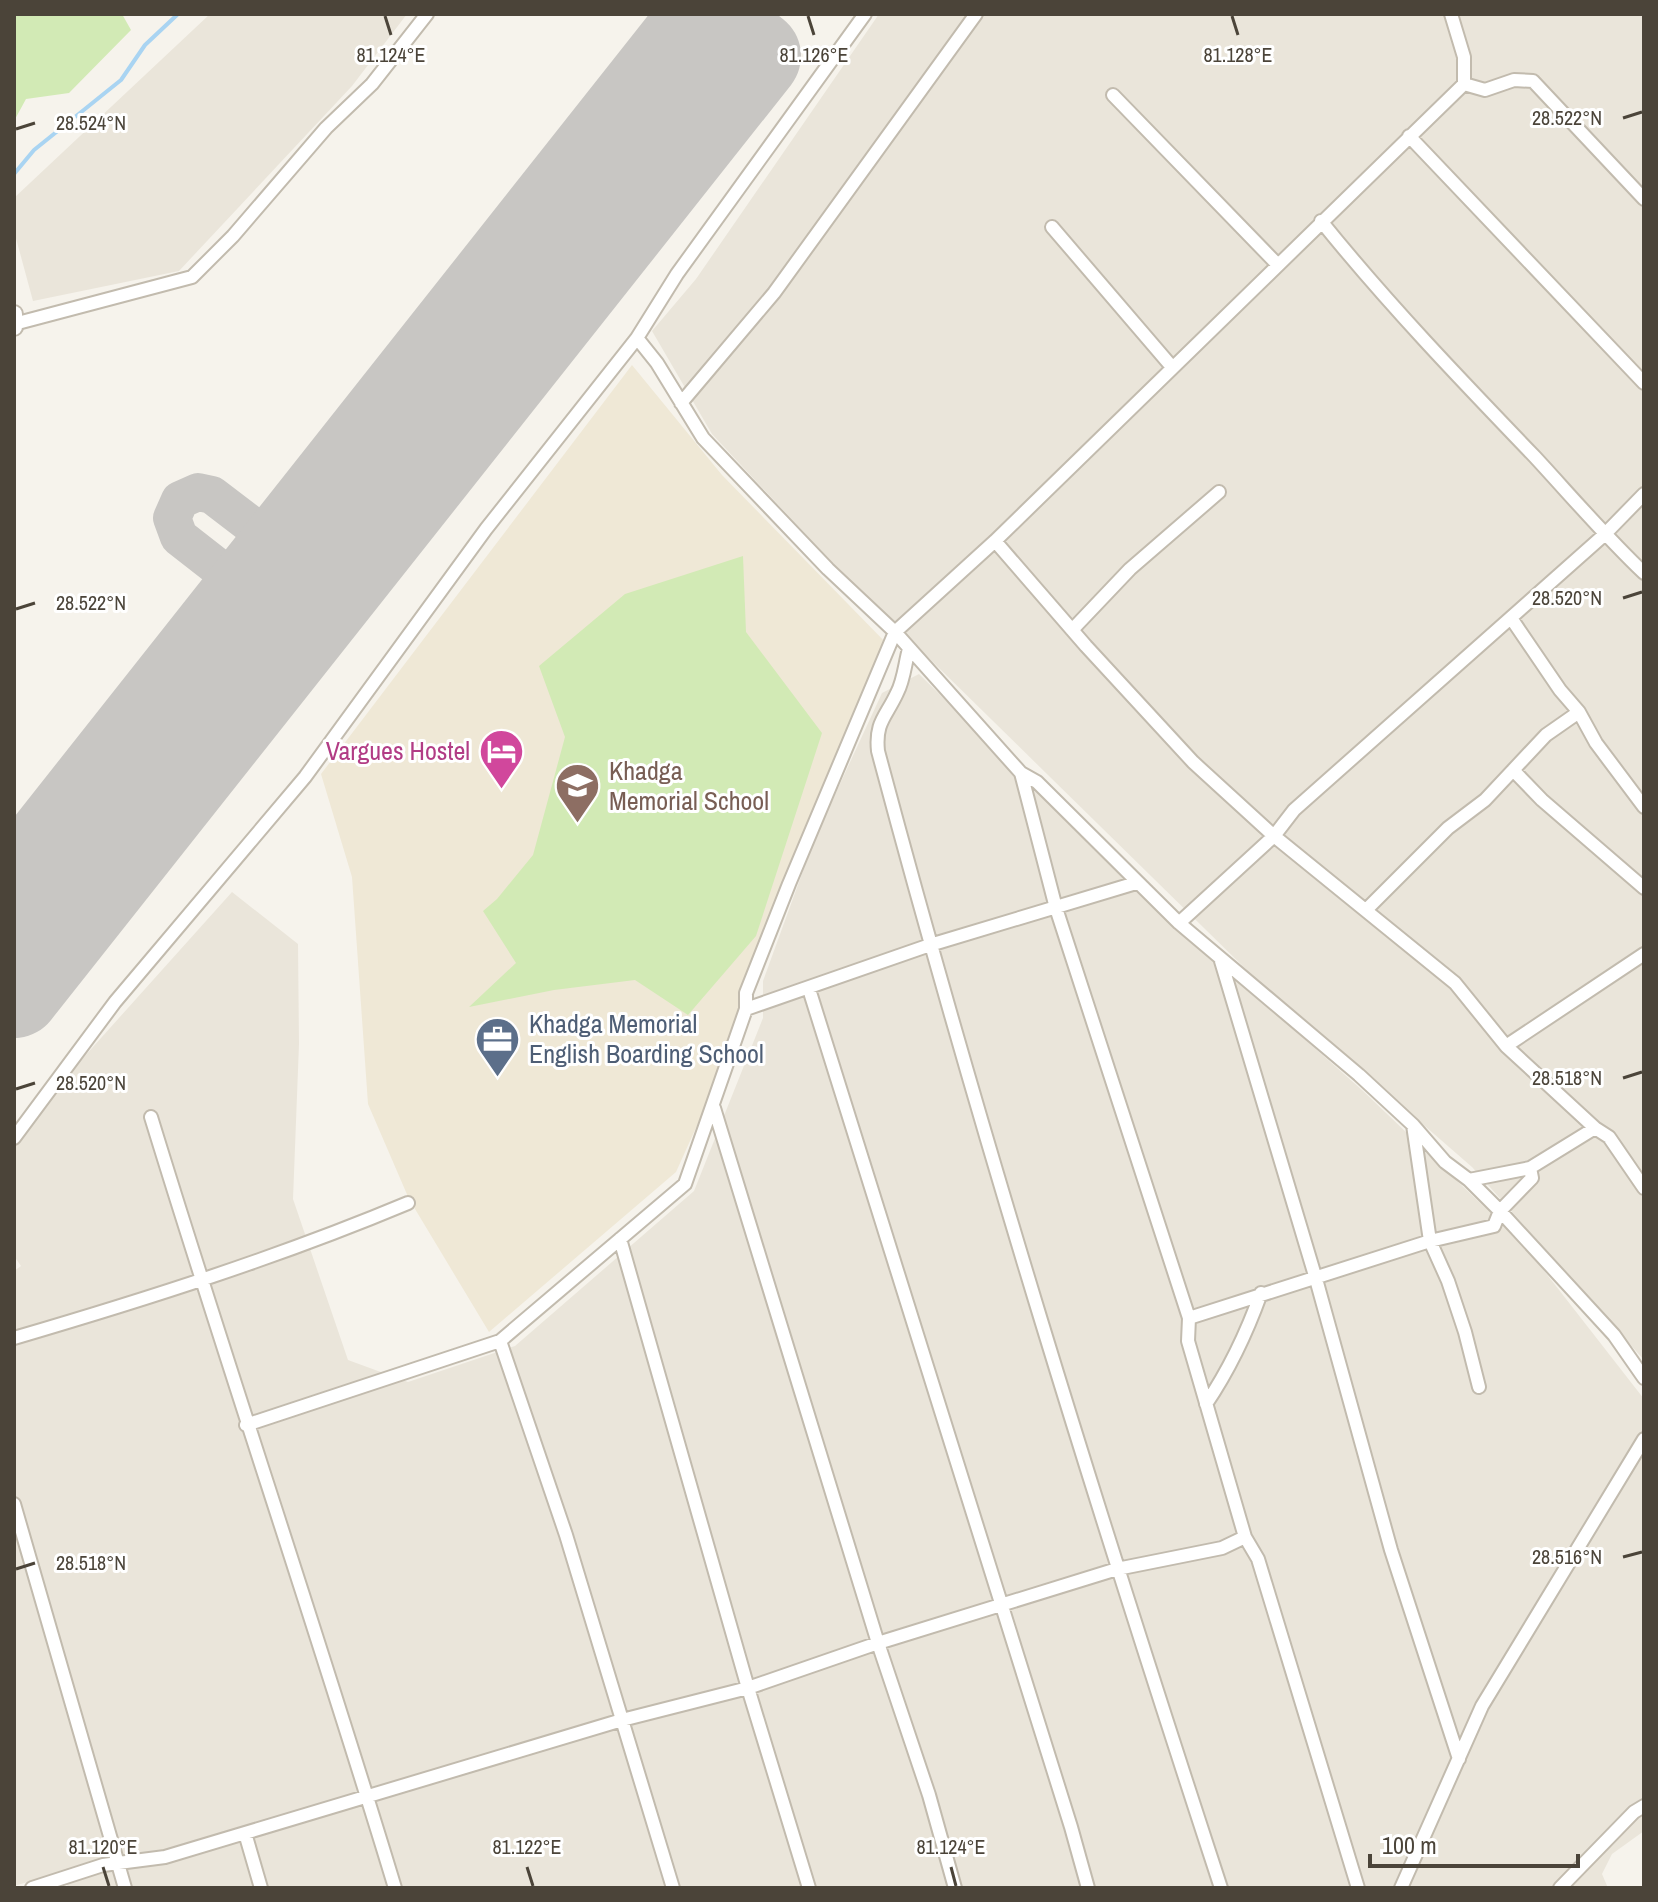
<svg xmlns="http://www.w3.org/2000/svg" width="1658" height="1902" viewBox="0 0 1658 1902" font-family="'Archivo Narrow',sans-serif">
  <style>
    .residential { fill: #eae5da }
    .education { fill: #efe8d6 }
    .green { fill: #d2eab5 }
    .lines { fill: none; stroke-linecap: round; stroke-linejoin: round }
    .stream { stroke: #a9d4f2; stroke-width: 4 }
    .taxiway { stroke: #c8c6c3; stroke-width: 38 }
    .runway { stroke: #c8c6c3; stroke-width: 94 }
    .minor-casing { stroke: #c2bbae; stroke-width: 16 }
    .tertiary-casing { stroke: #c2bbae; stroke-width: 20 }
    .minor { stroke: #fff; stroke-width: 12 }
    .tertiary { stroke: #fff; stroke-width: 16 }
    .ticks { fill: none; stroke: #4b4439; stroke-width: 3 }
    .labels { text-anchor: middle; stroke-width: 6; stroke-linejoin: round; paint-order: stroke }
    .hotel-label { font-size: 26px; fill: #b23c85; stroke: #fff; text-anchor: end }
    .education-label { font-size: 26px; fill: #785e54; stroke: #fff; text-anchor: start }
    .service-label { font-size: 26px; fill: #4e5e75; stroke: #fff; text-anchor: start }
    .ticks-label { font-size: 20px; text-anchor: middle; fill: #4b4439; stroke: #fff; stroke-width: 6; stroke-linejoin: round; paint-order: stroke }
  </style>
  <rect width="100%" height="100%" fill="#f6f3ec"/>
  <path class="residential" d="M210,14h197l-55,72 -173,185 -146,30 -19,-70v-33z
    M879,14h765v1346l-172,-193 -215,-187 -417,-409 -128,-137 -60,-103 44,-52z
    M919,674l241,237 202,179 162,155 120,154v432l-32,23 -10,20 6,14h-1539l-10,-15 -45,13v-615l7,-5 -7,-10v-121l218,-243 66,52 1,100 -6,155 55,161 60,22 107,-36 179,-155 69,-173v-37l52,-143 67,-145z"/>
  <path class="education" d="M632,365l90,110 170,174 -188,461 -28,62 -187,160 -80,-133 -41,-95 -16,-227 -31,-103z"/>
  <path class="green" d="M14,14h108l9,16 -62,63 -43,6 -12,22z
    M743,556l3,76 76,101 -66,203 -68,79 -53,-35 -81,10 -85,17 47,-44 -33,-52 14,-12 36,-44 32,-118 -26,-71 86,-72z"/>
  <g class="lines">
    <path class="stream" d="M14,174l20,-24 87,-70 24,-35 33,-31"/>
    <path class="taxiway" d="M275,612l-96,-75 -7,-19 8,-18 18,-8 14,3 97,74"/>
    <path class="runway" d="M14,893l692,-875 48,38 -740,935"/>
    <defs>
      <path id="minor" d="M1464,84l21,6 29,-10 19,1 111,118
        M1113,95l164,169
        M1409,136l235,247
        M1321,221c67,83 140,159 214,236 36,39 70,79 109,116
        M1052,227l120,140
        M14,324l178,-47 41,-41 93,-108 46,-44 55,-70
        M637,338l20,25 46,75 125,131 67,63 126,141 16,9 142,141 180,152 54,50 32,37 24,18 31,31 114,124 30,43
        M681,403l93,-110 202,-279
        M1644,494l-40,41 -310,275 -20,26 181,147 51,63 89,82 14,9 35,51
        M995,541l91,105 107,116 81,74 -95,87
        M1511,618l49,72 19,22 17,31 48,64
        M1072,630l58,-61 89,-77
        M909,649c-4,14 -5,31 -12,44 -11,24 -22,29 -19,58 102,383 220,761 343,1137
        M1513,770l29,30 102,88
        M1021,773l35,135 133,410
        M1366,910l82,-82 37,-28 61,-65 33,-23
        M1221,961l95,318 75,271 68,209
        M809,989l262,838 17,61
        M746,1009v-16l43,-109 106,-252 100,-91 469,-457v-27l-13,-43
        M1506,1046l138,-92
        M714,1108l164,535 51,152 26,93
        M151,1117c79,258 166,513 244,771
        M1413,1125l17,116 18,40 17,51 14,55
        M14,1138l101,-136 190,-225 181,-248 151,-191 40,-64 188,-260
        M1469,1180l61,-12
        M620,1239l128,449 61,200
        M14,1338c133,-39 265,-81 394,-135
        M500,1341l66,194 107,353
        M1206,1404c23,-34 41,-72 55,-111
        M246,1425l254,-84 185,-157 61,-175 184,-64 206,-62
        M14,1504l111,384
        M1245,1537l13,22 100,329
        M245,1833l16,55
        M32,1888l71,-23 62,-8 457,-137 126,-32 130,-45 239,-74 105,-21 23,-11 -57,-196 1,-23 241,-77 64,-15 6,-15 32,-33 -2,-10 65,-40
        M1401,1888l81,-182 162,-267
        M1560,1888l74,-76 10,-6"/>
      <path id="tertiary" d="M14,314v13"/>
    </defs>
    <use href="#minor" class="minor-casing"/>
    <use href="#tertiary" class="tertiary-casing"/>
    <use href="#minor" class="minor"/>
    <use href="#tertiary" class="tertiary"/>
  </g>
  <path class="ticks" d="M385,16l6,19M808,16l6,19M1232,16l6,19M1623,118l19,-6M16,129l19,-6M1623,598l19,-6M16,609l19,-6M1623,1078l19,-6M16,1089l19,-6M1623,1557l19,-5M16,1569l19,-6M103,1867l6,19M527,1867l6,19M951,1867l5,19"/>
  <defs>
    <symbol id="hotel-pin" viewBox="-11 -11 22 30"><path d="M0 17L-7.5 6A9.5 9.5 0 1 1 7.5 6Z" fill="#d1479c" stroke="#fff"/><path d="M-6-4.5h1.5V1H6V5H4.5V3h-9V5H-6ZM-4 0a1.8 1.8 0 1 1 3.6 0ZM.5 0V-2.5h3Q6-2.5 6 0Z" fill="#fff"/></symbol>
    <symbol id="school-pin" viewBox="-11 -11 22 30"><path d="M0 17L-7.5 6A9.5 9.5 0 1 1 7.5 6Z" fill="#8d6e63" stroke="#fff"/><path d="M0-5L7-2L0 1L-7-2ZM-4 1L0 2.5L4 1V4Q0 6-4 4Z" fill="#fff"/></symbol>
    <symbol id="office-pin" viewBox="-11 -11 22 30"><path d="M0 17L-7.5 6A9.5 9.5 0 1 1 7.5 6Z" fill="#5c6f8a" stroke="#fff"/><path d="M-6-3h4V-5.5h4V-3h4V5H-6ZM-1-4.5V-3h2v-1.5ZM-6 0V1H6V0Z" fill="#fff"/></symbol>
  </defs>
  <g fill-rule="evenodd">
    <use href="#hotel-pin" x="476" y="726" width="51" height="69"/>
    <use href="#school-pin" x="552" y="760" width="51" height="69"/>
    <use href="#office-pin" x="472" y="1014" width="51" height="69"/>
  </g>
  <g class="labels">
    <g class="hotel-label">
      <text x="470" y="760">Vargues Hostel</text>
    </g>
    <g class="education-label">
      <text x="609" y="780">Khadga<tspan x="609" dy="30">Memorial School</tspan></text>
    </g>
    <g class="service-label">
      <text x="529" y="1033">Khadga Memorial<tspan x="529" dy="30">English Boarding School</tspan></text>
    </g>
  </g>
  <g class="ticks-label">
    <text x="391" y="62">81.124°E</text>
    <text x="814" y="62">81.126°E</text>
    <text x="1238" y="62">81.128°E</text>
    <text x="1567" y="125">28.522°N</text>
    <text x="91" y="130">28.524°N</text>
    <text x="1567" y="605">28.520°N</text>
    <text x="91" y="610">28.522°N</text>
    <text x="1567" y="1085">28.518°N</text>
    <text x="91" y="1090">28.520°N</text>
    <text x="1567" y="1564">28.516°N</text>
    <text x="91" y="1570">28.518°N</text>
    <text x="103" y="1854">81.120°E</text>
    <text x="527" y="1854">81.122°E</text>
    <text x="951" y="1854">81.124°E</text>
  </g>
  <rect width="1658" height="1902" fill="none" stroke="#4b4439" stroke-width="32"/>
  <path d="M1370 1854v12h208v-12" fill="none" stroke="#4b4439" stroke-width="4"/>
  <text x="1382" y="1854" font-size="24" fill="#4b4439" stroke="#ffffff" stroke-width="6" paint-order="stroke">100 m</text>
</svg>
